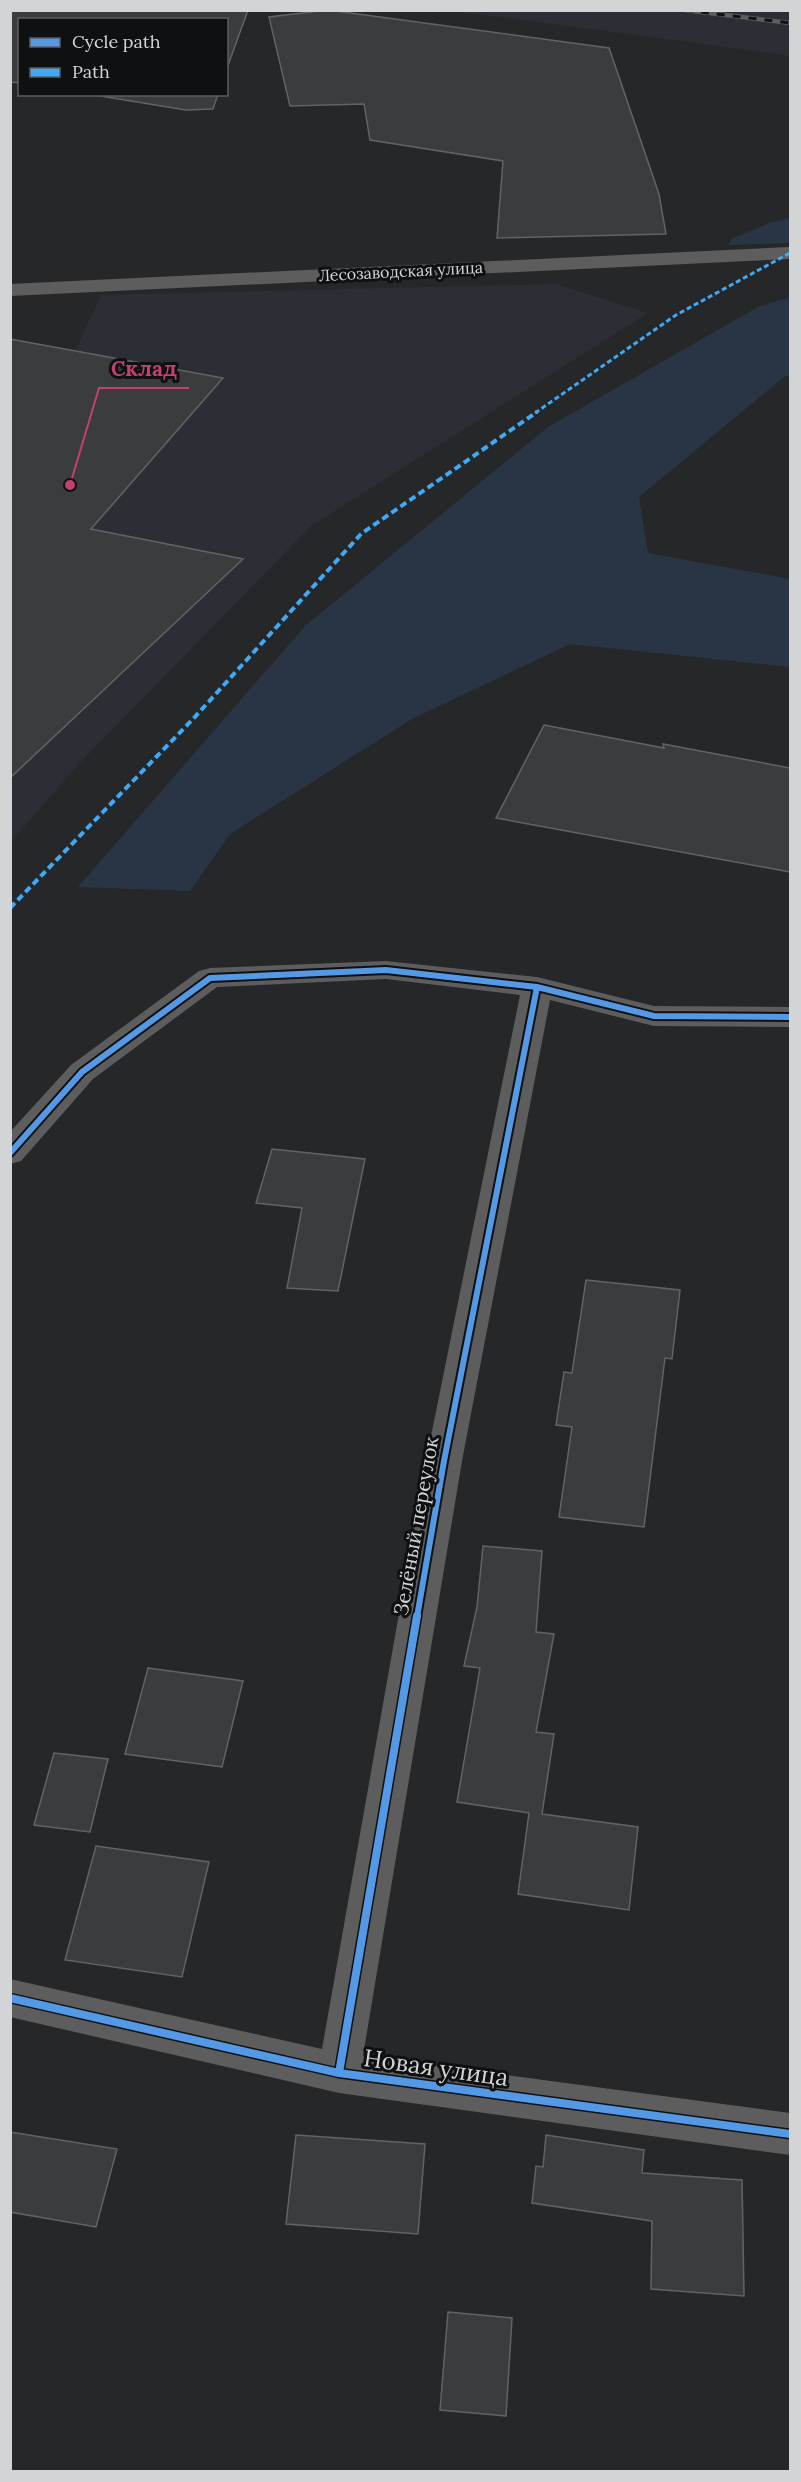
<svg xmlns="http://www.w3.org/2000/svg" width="801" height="2482" viewBox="0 0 801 2482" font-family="Lora,serif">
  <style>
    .built { fill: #2b2e35 }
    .green { fill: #293545 }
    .building { fill: #3b3c3d; stroke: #626364; stroke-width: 1.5 }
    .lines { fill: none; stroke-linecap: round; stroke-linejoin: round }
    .minor { fill: #5d5d5e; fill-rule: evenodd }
    .rail-casing { stroke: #5e5e5f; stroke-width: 4.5 }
    .rail { stroke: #0f1011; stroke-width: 3; stroke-dasharray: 8; stroke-linecap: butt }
    .quiet-far1 { stroke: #3fa9f5; stroke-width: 3; stroke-dasharray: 5 3; stroke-linecap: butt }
    .quiet { stroke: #3fa9f5; stroke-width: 4; stroke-dasharray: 7 4; stroke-linecap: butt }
    .cycleway-far1-casing { stroke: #0f1011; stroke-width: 10 }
    .cycleway-casing { stroke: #0f1011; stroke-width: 11 }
    .cycleway-far1 { stroke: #5399e6; stroke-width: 6 }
    .cycleway { stroke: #5399e6; stroke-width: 8 }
    .labels { text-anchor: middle; stroke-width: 6; stroke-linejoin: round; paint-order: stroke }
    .far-street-label { font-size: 16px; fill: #d3d4d6; stroke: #0f1011 }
    .street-label { font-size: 20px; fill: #d3d4d6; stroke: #0f1011 }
    .near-street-label { font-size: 24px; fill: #d3d4d6; stroke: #0f1011 }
    .leader { fill: none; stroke: #c53e74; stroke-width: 2 }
    .callout-dot { fill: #c53e74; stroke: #0f1011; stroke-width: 2 }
    .callout-label { font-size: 21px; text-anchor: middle; font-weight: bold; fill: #c53e74; stroke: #0f1011; stroke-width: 6; stroke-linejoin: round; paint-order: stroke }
  </style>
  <rect width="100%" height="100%" fill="#262728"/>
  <path class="built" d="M453,11h337v45l-101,-14z
    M556,284l92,29 -337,213 -237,243 -63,73v-503l64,12 26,-56z"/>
  <path class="green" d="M790,218v25l-62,2 3,-6 41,-17z
    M790,297v78l-6,2 -145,120 9,56 142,26v88l-220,-23 -158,75 -182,115 -40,57 -112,-4 227,-261 243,-199 210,-120z"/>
  <path class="building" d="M10,10h238l-22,61v-51h-206v63l-10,-1z
    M328,10l281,38 50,146 7,40 -169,4 6,-77 -133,-21 -6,-36 -74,2 -21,-89z
    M88,94h130l-5,15 -27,1z
    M10,339l213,39 -132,151 152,30 -233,219z
    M544,725l120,23 -1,-4 127,24v104l-294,-54z
    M272,1149l93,10 -27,132 -51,-3 15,-80 -46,-5z
    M586,1280l94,10 -8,69 -7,-1 -21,169 -85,-10 13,-90 -16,-2 8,-53 8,1z
    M483,1546l59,5 -6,81 18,2 -18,98 18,2 -12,80 96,13 -9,83 -111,-16 11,-81 -72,-11 23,-134 -16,-2 13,-59z
    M148,1668l95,13 -21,86 -97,-13z
    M54,1753l54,6 -18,73 -56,-7z
    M96,1846l113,16 -27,115 -117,-17z
    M10,2132l107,17 -21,78 -86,-15z
    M296,2135l129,9 -7,90 -132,-10z
    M546,2135l98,15 -2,23 100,7 2,116 -93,-7 1,-68 -120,-18 4,-37 7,1z
    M448,2312l64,6 -6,98 -66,-6z"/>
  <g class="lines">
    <path class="minor" d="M790,247v12l-780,37v-12z
      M386,961l151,16 117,29 136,1v20l-136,-1 -104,-26 -88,461 -99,595 427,57v42l-451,-62 -329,-76v-38l312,70 104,-588 94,-466 -134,-16 -169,8 -124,92 -72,82 -11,3v-32l61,-67 128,-94 11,-3z"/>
    <defs>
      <path id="rail" d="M685,10l105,13"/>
    </defs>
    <use href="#rail" class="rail-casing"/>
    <use href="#rail" class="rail"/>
    <path class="quiet-far1" d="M535,413l141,-98 114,-62"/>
    <path class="quiet" d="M10,908l183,-189 168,-185 176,-122"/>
    <defs>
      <path id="cycleway-far1" d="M10,1153l72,-81 128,-94 176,-8 151,17 117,29 136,1
        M417,1617l27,-156 93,-474"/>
      <path id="cycleway" d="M10,1998l329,75 451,61
        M339,2073l78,-457"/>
    </defs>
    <use href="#cycleway-far1" class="cycleway-far1-casing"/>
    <use href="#cycleway" class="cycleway-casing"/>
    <use href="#cycleway-far1" class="cycleway-far1"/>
    <use href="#cycleway" class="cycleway"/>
  </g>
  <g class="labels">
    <g class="far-street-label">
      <text transform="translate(401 271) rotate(-3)" y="6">Лесозаводская улица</text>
    </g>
    <g class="street-label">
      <text transform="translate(416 1526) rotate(-80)" y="7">Зелёный переулок</text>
    </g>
    <g class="near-street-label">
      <text transform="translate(436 2068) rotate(8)" y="8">Новая улица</text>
    </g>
  </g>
  <path class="leader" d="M70 485L99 388H189"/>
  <circle class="callout-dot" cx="70" cy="485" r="6"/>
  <g class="callout-label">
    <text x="144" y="376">Склад</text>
  </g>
  <rect width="801" height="2482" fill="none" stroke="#d3d4d6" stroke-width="24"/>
  <rect x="18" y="18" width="210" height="78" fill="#0f1011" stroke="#5d5e60" stroke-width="1.5"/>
  <rect x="30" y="38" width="30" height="9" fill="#5399e6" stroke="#5d5e60" stroke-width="1.5"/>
  <text x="72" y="48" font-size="18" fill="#d3d4d6">Cycle path</text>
  <rect x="30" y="68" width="30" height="9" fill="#3fa9f5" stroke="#5d5e60" stroke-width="1.5"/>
  <text x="72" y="78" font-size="18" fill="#d3d4d6">Path</text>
</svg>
